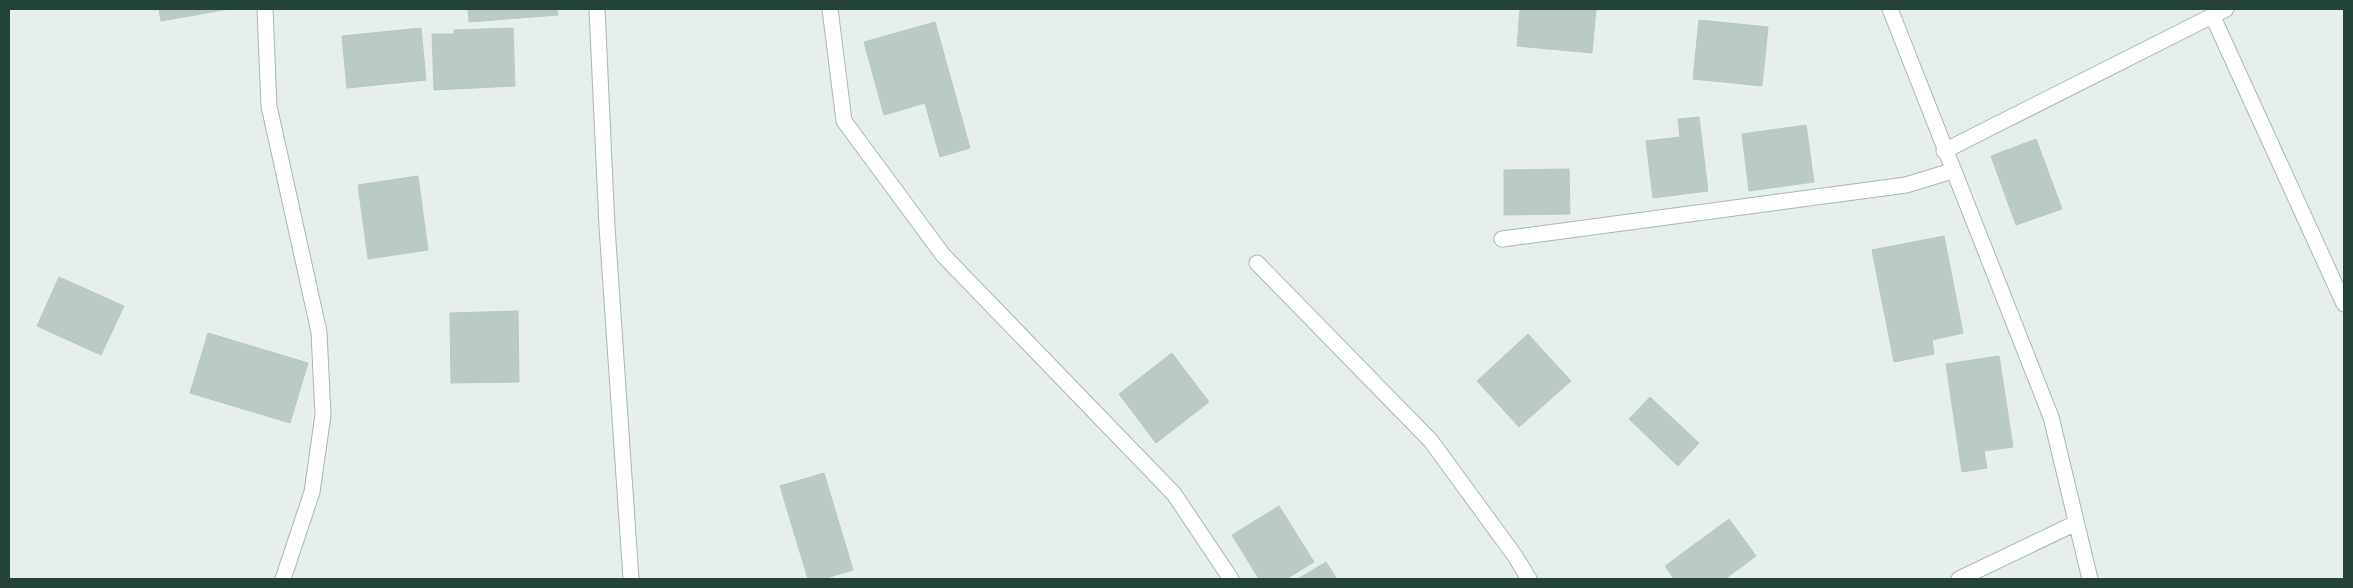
<svg xmlns="http://www.w3.org/2000/svg" width="2353" height="588" viewBox="0 0 2353 588" font-family="Rubik,sans-serif">
  <style>
    .building { fill: #bbcac4; stroke: #b8c9c2 }
    .lines { fill: none; stroke-linecap: round; stroke-linejoin: round }
    .minor-casing { stroke: #a8b8b2; stroke-width: 17 }
    .minor { stroke: #fff; stroke-width: 15 }
  </style>
  <rect width="100%" height="100%" fill="#e6efeb"/>
  <path class="building" d="M159,9h70l-68,12z
    M468,9h89l1,6 -89,7z
    M1520,9h76l-4,44 -75,-7z
    M1699,20l69,7 -6,59 -69,-7z
    M935,22l35,126 -30,9 -15,-54 -41,12 -20,-73z
    M421,28l5,52 -79,8 -5,-52z
    M513,28l2,58 -81,4 -2,-56h22v-4z
    M1699,117l9,74 -55,7 -7,-57 34,-4 -2,-18z
    M1806,125l8,57 -65,9 -7,-57z
    M2036,139l26,70 -46,16 -25,-69z
    M1569,169l1,45 -66,1v-45z
    M418,176l10,74 -60,9 -10,-74z
    M1944,236l19,97 -31,7 2,14 -40,8 -22,-112z
    M59,277l65,29 -23,49 -64,-29z
    M518,311l1,71 -68,1 -1,-70z
    M208,333l100,30 -18,60 -100,-30z
    M1528,334l43,47 -52,46 -42,-46z
    M1172,353l37,49 -53,41 -37,-49z
    M1999,356l14,91 -29,4 3,17 -25,4 -16,-108z
    M1650,397l49,46 -21,23 -49,-47z
    M824,473l29,97 -30,9h-15l-28,-93z
    M1279,506l35,56 -28,17h-27l-27,-44z
    M1729,519l27,37 -31,23h-51l-9,-13z
    M1326,562l11,17h-39z"/>
  <g class="lines">
    <defs>
      <path id="minor" d="M265,9l4,97 50,226 4,83 -11,77 -29,87
        M597,9l10,218 24,352
        M830,9l14,112 99,134 231,239 57,85
        M1890,9l161,408 39,162
        M2213,17l131,287
        M1944,151l282,-142
        M1502,239l404,-54 46,-14
        M1257,263l174,178 84,115 14,23
        M1959,579l117,-56"/>
    </defs>
    <use href="#minor" class="minor-casing"/>
    <use href="#minor" class="minor"/>
  </g>
  <rect width="2353" height="588" fill="none" stroke="#24423a" stroke-width="20"/>
</svg>
